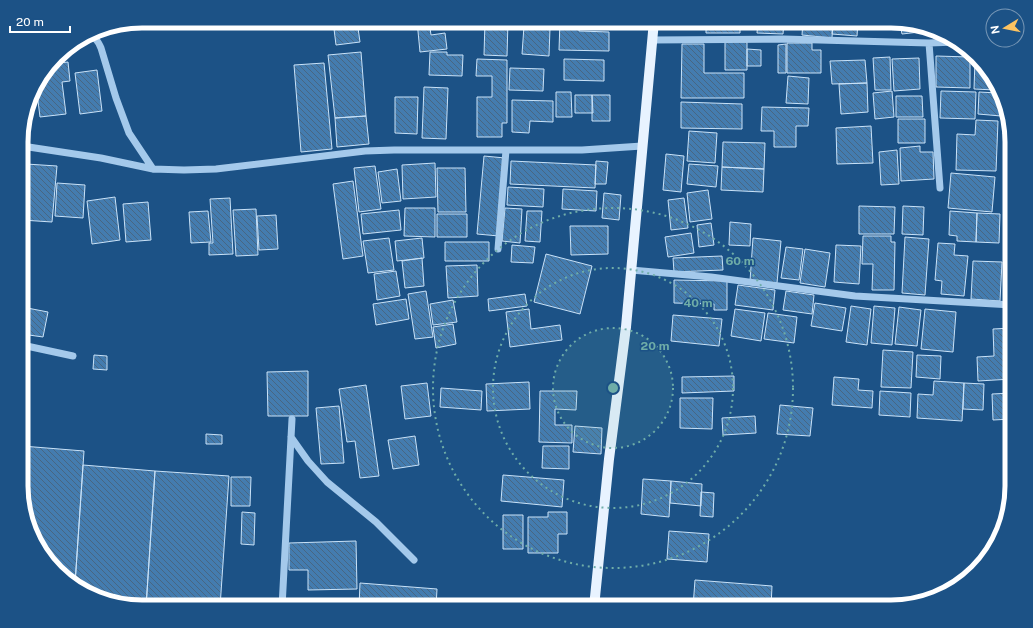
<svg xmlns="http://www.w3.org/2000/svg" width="1033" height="628" viewBox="0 0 1033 628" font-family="'Public Sans',sans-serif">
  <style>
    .building { fill: url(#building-back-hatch); stroke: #c9e2f8 }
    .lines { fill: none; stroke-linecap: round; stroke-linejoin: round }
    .minor { stroke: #a4c9eb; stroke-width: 7 }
    .major { stroke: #e8f3ff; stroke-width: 10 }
    .ring { fill: none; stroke: #6fada8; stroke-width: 2; stroke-dasharray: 2 4 }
    .rim { fill: none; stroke: #fff; stroke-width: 5 }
    .centre { fill: #6fada8; stroke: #1c5286; stroke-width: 2 }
    .ring-label { font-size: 12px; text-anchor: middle; font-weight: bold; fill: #6fada8; stroke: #1c5286; stroke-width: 3; stroke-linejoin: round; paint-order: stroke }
  </style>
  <defs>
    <pattern id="building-back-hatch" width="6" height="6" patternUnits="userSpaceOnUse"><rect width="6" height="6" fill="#447caf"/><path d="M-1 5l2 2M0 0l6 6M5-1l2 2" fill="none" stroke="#486682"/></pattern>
  </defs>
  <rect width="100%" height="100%" fill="#1c5286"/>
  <path class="building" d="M333,21h24l3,21 -24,3z
    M417,21h12l2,14 14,-2 2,16 -27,3z
    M485,21h23l-1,35 -23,-1z
    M560,21h19v10l30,1v19l-50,-1z
    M706,21h34v12h-34z
    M758,21h26l-1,13 -26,-1z
    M803,21h30l-1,17 -30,-3z
    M833,21h25l-1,15 -25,-2z
    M900,24l28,7 -26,3z
    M524,26l26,2 -1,28 -27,-2z
    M725,41l22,1v28h-22z
    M787,43h25v7h9v23h-34z
    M682,44h22v29h40v25h-63z
    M786,44v29h-8v-28z
    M747,49l14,1v16h-14z
    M361,52l5,64 -31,2 -7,-63z
    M430,52h17v3h16l-1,21 -33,-1z
    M936,56l34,1v31l-34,-1z
    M890,57l1,33h-16l-2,-32z
    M919,58l1,31 -26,2 -2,-32z
    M477,59l30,1v63h-5v14h-25v-40h15v-21h-16z
    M564,59l40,1v21l-40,-1z
    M865,60l2,23 -35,1 -2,-23z
    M975,60l17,15 3,10v5l-21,-1z
    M68,62l2,19 -8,1 4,32 -26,3 -4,-32 16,-21z
    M324,63l8,86 -31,3 -7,-87z
    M510,68l34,1 -1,22 -34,-1z
    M97,70l5,41 -22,3 -5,-41z
    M788,76l21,2 -1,26 -22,-1z
    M867,83l1,29 -27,2 -2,-30z
    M424,87l24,1 -2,51 -24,-1z
    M892,91l2,26 -19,2 -2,-26z
    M941,91l35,1 -1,27 -35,-1z
    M556,92h15l1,25h-16z
    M979,92l19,1 4,12 -1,11 -23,-2z
    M575,95h17l1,18h-18z
    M592,95h18v26h-18z
    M896,96h26l1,21h-27z
    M395,97h23l-1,37 -22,-1z
    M512,100l41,1v21l-23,-1 -1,12 -17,-1z
    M681,102l61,2v25l-61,-1z
    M762,107l47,1 -1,18h-12v21h-22v-16h-13z
    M1004,113l8,21h-9z
    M366,116l3,28 -32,3 -2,-29z
    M898,119h27v24h-27z
    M976,120l22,1 -2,50 -40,-1 1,-36 18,1z
    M871,126l2,37 -36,1 -1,-36z
    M689,131l28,2 -2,30 -28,-2z
    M723,142l42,1 -1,26 -42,-2z
    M920,146v6h13l1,27 -33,2 -1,-33z
    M897,150l2,34 -18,1 -2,-33z
    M666,154l18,2 -3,36 -18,-2z
    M484,156l21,2 -6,78 -22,-2z
    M511,161l85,4 -1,23 -85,-4z
    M596,161l12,1 -2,22h-11z
    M435,163l1,34 -33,2 -1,-34z
    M26,164l31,2 -5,56 -30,-2z
    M689,164l29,2 -2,21 -29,-3z
    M375,166l6,43 -22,3 -5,-44z
    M722,167l42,2 -1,23 -42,-2z
    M437,168h28l1,44h-28z
    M397,169l4,32 -19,2 -4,-31z
    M951,173l44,4 -3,35 -44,-4z
    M353,181l10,75 -20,3 -10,-75z
    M57,183l28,2 -2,33 -28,-2z
    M508,187l36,2 -1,18 -36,-2z
    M563,189l34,2 -1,20 -34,-2z
    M708,190l4,29 -22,3 -3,-29z
    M604,193l17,2 -2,25 -17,-2z
    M115,197l5,43 -28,4 -5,-43z
    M230,198l3,56 -24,1v-12h4l-3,-44z
    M684,198l4,30 -17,2 -3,-30z
    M148,202l3,38 -25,2 -3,-38z
    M859,206l36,1 -1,27h-35z
    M903,206l21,1 -1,28 -21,-1z
    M405,208h30v29l-31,-1z
    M505,208l17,1 -2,34 -18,-2z
    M256,209l2,46 -22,1 -3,-46z
    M399,210l2,20 -38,4 -2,-20z
    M208,211l3,31 -20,1 -2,-31z
    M527,211h15l-2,31 -15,-1z
    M950,211l27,2 -1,29 -19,-1v-5l-8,-1z
    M977,213l23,1 -1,29 -23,-1z
    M437,214h30v23h-30z
    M276,215l2,34 -19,1 -2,-34z
    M730,222l21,2 -1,22 -21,-1z
    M711,223l3,22 -15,2 -2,-22z
    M1007,224h5v18l-6,-1z
    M570,226h38v28l-37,1z
    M691,233l3,20 -26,4 -3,-20z
    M863,236h28v6h4l-1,48h-22l1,-26h-11z
    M905,237l24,2 -4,56 -23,-2z
    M389,238l5,32 -26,3 -5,-32z
    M422,238l2,20 -27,3 -2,-20z
    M753,238l28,3 -4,42 -27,-2z
    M445,242h44v19h-44z
    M938,243l17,1 -1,11 14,1 -4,40 -23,-2 1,-13 -7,-1z
    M512,245l23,2 -2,16 -22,-1z
    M836,245l25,1 -2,38 -25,-2z
    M786,247l17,2 -4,31 -18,-2z
    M805,249l25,4 -5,34 -25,-4z
    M546,254l46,12 -12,48 -46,-12z
    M722,256l1,14 -49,2 -1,-14z
    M422,258l2,28 -19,2 -3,-27z
    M973,261l29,1 -2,39 -29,-2z
    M477,265l1,31 -30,2 -2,-32z
    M396,271l4,25 -23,4 -3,-26z
    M674,280l53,1v29h-13v-6l-40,-1z
    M738,285l37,5 -2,20 -38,-5z
    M426,291l7,46 -18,2 -7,-45z
    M786,291l28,4 -2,19 -29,-4z
    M525,294l2,12 -38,5 -1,-12z
    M406,299l3,20 -33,6 -3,-21z
    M453,300l4,22 -24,3 -3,-21z
    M815,303l31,5 -4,23 -31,-5z
    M851,306l20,3 -4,36 -21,-3z
    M874,306l21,2 -3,37 -21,-2z
    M22,307l26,5 -5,25 -21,-3z
    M899,307l22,3 -4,36 -22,-2z
    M529,309l2,20 29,-4 2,15 -52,7 -4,-35z
    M735,309l30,4 -4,28 -30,-5z
    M925,309l31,3 -3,40 -32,-3z
    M768,313l29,4 -3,26 -30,-4z
    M673,315l49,4 -3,27 -48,-5z
    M453,324l3,20 -20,4 -3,-21z
    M1012,328v51l-34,2 -1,-24 17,-1 -1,-27z
    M883,350l30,2 -2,36 -30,-1z
    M94,355l13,1v14l-14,-1z
    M917,355l24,1 -1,23 -24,-2z
    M308,371v45h-40l-1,-44z
    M734,376v15l-52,2v-16z
    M834,377l25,2 -1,11 15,1 -1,17 -40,-3z
    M934,381l30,2 -2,38 -45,-3 1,-24 15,1z
    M529,382l1,27 -43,2 -1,-27z
    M427,383l4,33 -26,3 -4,-33z
    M964,383l20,1 -1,26 -20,-1z
    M366,385l13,91 -19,2 -5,-37 -8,1 -8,-53z
    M441,388l41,3 -1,19 -41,-3z
    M540,391h37l-1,19 -21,-1v16h17v18l-33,-1z
    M880,391l31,2 -1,24 -31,-2z
    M1012,393v26l-19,1 -1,-26z
    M680,398h33l-1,31 -32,-1z
    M780,405l33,3 -3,28 -33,-2z
    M339,406l5,57 -23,1 -5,-56z
    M755,416l1,17 -33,2 -1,-17z
    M575,426l27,2 -1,26 -28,-2z
    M206,434l16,1v9h-16z
    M415,436l4,29 -26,4 -5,-29z
    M22,446l62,5 -9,133 -34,-31 -19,-52z
    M543,446h26v23l-27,-1z
    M83,465l72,6 -9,136 -64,-16 -7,-7z
    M155,471l74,5 -9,131h-74z
    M503,475l61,5 -2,27 -61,-6z
    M231,477h20l-1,29h-19z
    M643,479l28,2 -2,36 -28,-3z
    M671,481l31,3 -1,22 -31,-3z
    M701,492l13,1 -1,24 -13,-1z
    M242,512l13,1 -1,32 -13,-1z
    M548,512h19v22h-9v19h-30v-36h20z
    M503,515h20v34h-20z
    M669,531l40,3 -2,28 -40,-3z
    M356,541l1,48 -49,1v-20h-19v-27z
    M695,580l77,6 -1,21h-78z
    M360,583l77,6 -1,18h-77z
    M499,601l42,1v5h-42z"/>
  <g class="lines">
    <path class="minor" d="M87,36c8,0 11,5 14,12l15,50 13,35 24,36
      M652,40l131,-1 146,4 28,-1
      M929,43l11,145
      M22,146l79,12 52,11 31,1 32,-1 149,-18 29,-1h188l60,-4
      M498,249l8,-99
      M631,270l80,7 144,19 157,9
      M22,345l51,11
      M291,437l17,24 19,21 49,40 38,38
      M282,607l10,-188"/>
    <path class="major" d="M594,607l15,-148 17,-132 28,-306"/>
  </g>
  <circle cx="613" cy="388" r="60" fill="#6fada8" fill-opacity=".12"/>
  <g class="ring">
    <circle cx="613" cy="388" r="60"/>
    <circle cx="613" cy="388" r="120"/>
    <circle cx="613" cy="388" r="180"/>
  </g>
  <path d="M0 0H1033V628H0ZM142 28H891A114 114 0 0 1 1005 142V486A114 114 0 0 1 891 600H142A114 114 0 0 1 28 486V142A114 114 0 0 1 142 28Z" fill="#1c5286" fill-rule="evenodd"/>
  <path class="rim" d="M142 28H891A114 114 0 0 1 1005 142V486A114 114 0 0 1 891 600H142A114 114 0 0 1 28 486V142A114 114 0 0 1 142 28Z"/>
  <circle cx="613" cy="388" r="6" class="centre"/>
  <g class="ring-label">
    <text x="740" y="265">60 m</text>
    <text x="698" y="307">40 m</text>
    <text x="655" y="350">20 m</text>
  </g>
  <g transform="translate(1005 28) rotate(260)"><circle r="19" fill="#1c5286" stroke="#7797b6"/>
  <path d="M0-3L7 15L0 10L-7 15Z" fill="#fcc361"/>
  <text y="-6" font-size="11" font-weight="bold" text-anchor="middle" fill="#ffffff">N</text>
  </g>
  <path d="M10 26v6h60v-6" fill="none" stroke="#ffffff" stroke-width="2"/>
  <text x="16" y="26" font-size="12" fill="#ffffff" stroke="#1c5286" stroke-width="3" paint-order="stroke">20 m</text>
</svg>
